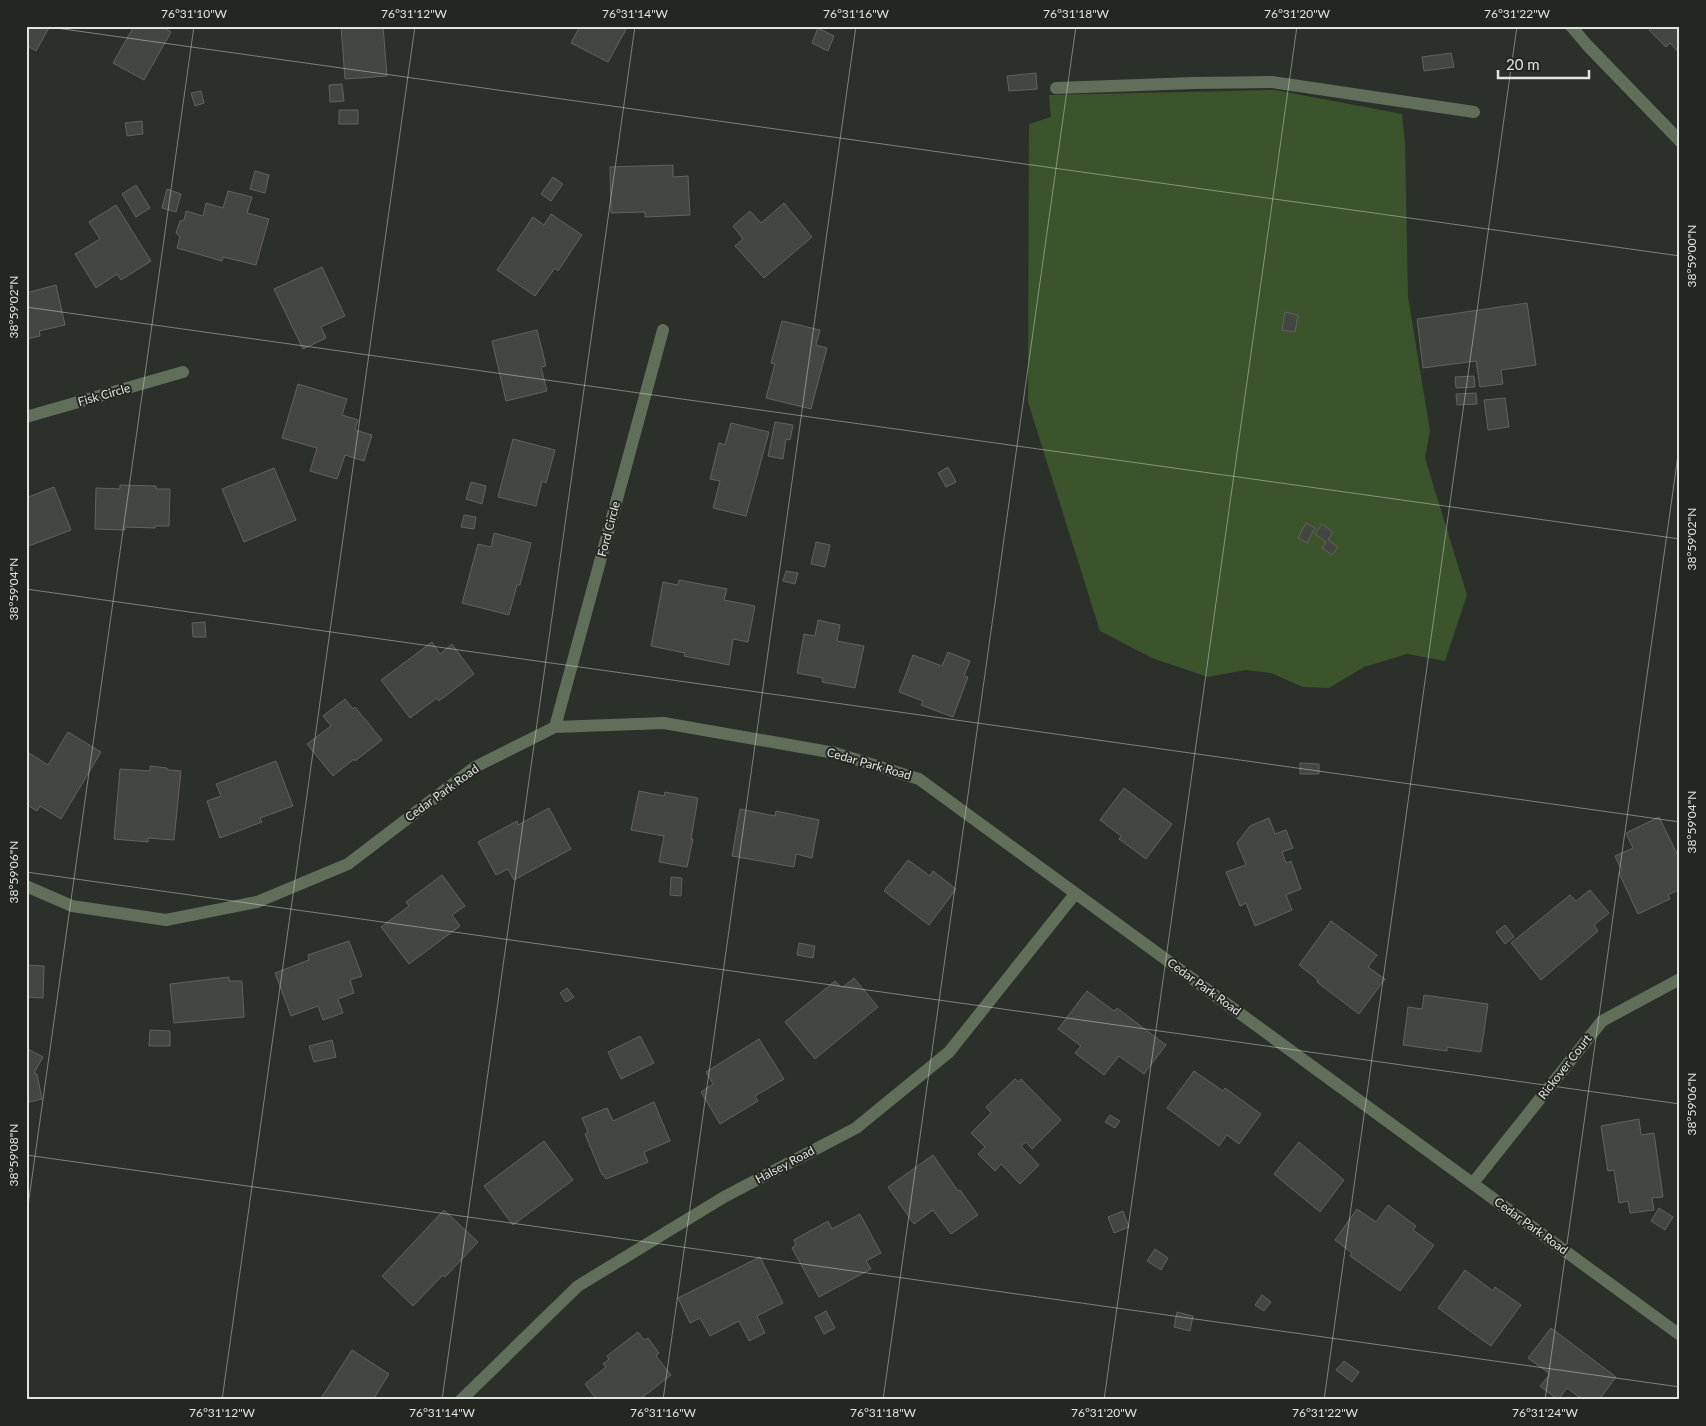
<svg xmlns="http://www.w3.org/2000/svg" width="1706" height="1426" viewBox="0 0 1706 1426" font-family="Lato,sans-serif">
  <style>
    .green { fill: #3b542c }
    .building { fill: #434641; stroke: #60635e }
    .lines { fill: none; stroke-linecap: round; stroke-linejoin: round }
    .service { stroke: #616e5a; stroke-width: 12 }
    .minor { stroke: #616e5a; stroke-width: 12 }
    .tertiary { stroke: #616e5a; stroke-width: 12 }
    .ticks { fill: none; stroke: #e2e4e1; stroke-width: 1; stroke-opacity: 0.45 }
    .labels { text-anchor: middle; stroke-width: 4; stroke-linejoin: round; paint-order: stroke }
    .street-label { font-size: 12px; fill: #e2e4e1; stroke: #232621 }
    .neatline { fill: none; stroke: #e2e4e1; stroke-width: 2 }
    .ticks-label { font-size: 12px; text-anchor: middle; fill: #e2e4e1 }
  </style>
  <rect width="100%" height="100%" fill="#2c302b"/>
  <path class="green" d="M1275,90l127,24 3,29 3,154 22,134 -5,27 42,137 -22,66 -38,-7 -43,13 -35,21 -26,-1 -32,-14 -25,-3 -38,7 -56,-19 -52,-27 -72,-229 1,-278 22,-7 -2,-22z"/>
  <path class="building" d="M26,26h24l-14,25 -10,-6z
    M134,26h28l9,6 -27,48 -31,-17z
    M341,26h42l4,50 -42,3z
    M580,26h48l-20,36 -37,-19z
    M1653,26h27v28l-10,-11 -4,4 -17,-17z
    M818,28l16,8 -6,15 -16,-8z
    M1451,53l3,14 -30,4 -2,-14z
    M1036,73l1,16 -28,2 -2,-15z
    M342,84l2,17 -14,1 -1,-17z
    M201,91l3,12 -9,3 -4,-13z
    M339,110h19v14h-19z
    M142,121l1,13 -16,2 -2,-13z
    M673,165v12l15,-1 2,39 -45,2v-5l-34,1 -1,-46z
    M255,171l14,4 -4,18 -15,-4z
    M553,177l10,7 -12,17 -10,-7z
    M136,185l14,23 -14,9 -14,-23z
    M167,189l14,5 -5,18 -14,-4z
    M228,191l24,6 -5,16 22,6 -13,46 -33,-8 -1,4 -45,-13 3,-11 -4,-4 4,-12 4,-1 2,-9 17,5 3,-13 17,5z
    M784,203l28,34 -48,41 -29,-32 8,-7 -10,-13 17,-15 11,12z
    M116,205l35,56 -30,19 -4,-6 -21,14 -21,-34 25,-15 -11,-17z
    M551,214l31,21 -24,36 -3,-3 -20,28 -38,-26 36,-53 11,8z
    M322,267l23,49 -24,11 5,11 -23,11 -29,-60z
    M56,285l9,40 -26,6 1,5 -14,3v-46z
    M1527,303l9,62 -35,5 2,14 -23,3 -4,-26 -53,7 -6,-49z
    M1285,312l13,3 -3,17 -13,-2z
    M782,321l38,9 -4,15 11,3 -16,61 -45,-11 9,-34 -4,-1z
    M537,330l9,36 -5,1 6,24 -41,10 -14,-60z
    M1474,376l1,11 -19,1 -1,-11z
    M298,384l49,15 -5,16 16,5 -3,10 17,5 -8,26 -19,-6 -8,24 -27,-8 7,-23 -35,-10z
    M1476,393l1,11 -20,1 -1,-11z
    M1505,398l4,29 -21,3 -4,-30z
    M775,422l18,3 -3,15 -4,-1 -3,20 -15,-3z
    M731,423l38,9 -23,84 -33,-8 7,-27 -10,-2 9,-36 6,2z
    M513,439l42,11 -9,33 -4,-2 -6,25 -38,-9z
    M948,467l8,15 -10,5 -8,-14z
    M274,468l22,52 -52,22 -22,-53z
    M471,482l15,4 -4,18 -16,-5z
    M120,485l36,1v3h14l-1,37h-14v2l-30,-1v3l-30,-1 1,-41 24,1z
    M54,487l17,43 -45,17v-49z
    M464,515l12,2 -2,12 -13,-2z
    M1306,523l9,5 -8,15 -9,-5z
    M1322,524l11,8 -5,8 10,7 -6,8 -10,-7 4,-6 -11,-8z
    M494,533l37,10 -11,42h-3l-8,30 -47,-12 16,-59 13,3z
    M816,542l14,3 -5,22 -14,-3z
    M786,571l12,2 -3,11 -12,-3z
    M679,580l48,9 -3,11 31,6 -7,36 -15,-3 -4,26 -45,-9 1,-3 -34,-7 12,-64 15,3z
    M818,620l22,5 -3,16 27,5 -9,42 -33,-6 1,-4 -26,-5 7,-39 11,2z
    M205,622l1,15h-13l-1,-14z
    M432,642l8,12 12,-10 22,30 -35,27 -2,-3 -27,20 -29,-38z
    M948,652l22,9 -6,15 4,1 -15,40 -32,-12 2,-4 -24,-9 14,-37 29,11z
    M345,699l8,10 2,-2 27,33 -27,21 -1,-2 -21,17 -26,-32 24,-18 -8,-10z
    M68,732l33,20 -40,67 -21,-13 -3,5 -11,-7v-53l22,14z
    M276,761l17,45 -33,12 2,4 -42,16 -13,-37 14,-5 -5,-12z
    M1300,763l19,1v10h-19z
    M150,766l17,2 1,2 13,1 -7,69 -26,-2v4l-34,-3 6,-70 30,2z
    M1124,788l48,36 -26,35 -27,-20 2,-3 -21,-16z
    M639,791l25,5 1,-4 33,6 -7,41h2l-6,28 -28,-5 5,-26 -33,-6z
    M549,808l22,41 -57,31 -6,-11 -12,6 -18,-33 39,-21 1,4z
    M740,809l35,7 1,-5 43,9 -7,38 -16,-4 -2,13 -62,-11z
    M1659,817l21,43v29l-12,6 2,4 -32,15 -19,-41 3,-2 -7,-15 18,-8 -7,-15z
    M1269,818l6,16 11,-4 7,18 -11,4 4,11 5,-2 10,28 -15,6 6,15 -37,16 -9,-23 -6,3 -14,-34 20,-7 -9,-22 13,-17z
    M908,860l22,16 3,-5 23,18 -27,36 -45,-34z
    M442,875l23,31 -13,9 8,11 -51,38 -28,-37 28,-21 -3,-4z
    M671,877l11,1 -1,18 -11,-1z
    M1590,890l19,23 -15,12 4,6 -57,49 -30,-37 59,-48 6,6z
    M1331,921l46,34 -9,12 17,12 -26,35 -37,-28 -5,-4 1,-2 -19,-15z
    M1505,925l9,12 -9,7 -9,-12z
    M349,941l13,35 -12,4 4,13 -16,6 5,14 -20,7 -5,-14 -27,10 -16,-43 34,-13 -1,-5z
    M799,943l16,3 -2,12 -16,-3z
    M26,965l18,1 -1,32 -17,-1z
    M229,977v4h13l2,36 -70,6 -4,-39z
    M854,978l24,29 -63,52 -30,-37 50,-41 7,7z
    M567,988l7,9 -8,5 -6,-9z
    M1087,991l27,20 3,-3 49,37 -22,29 -25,-18 -15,19 -29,-22 6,-7 -23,-17z
    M1424,995l64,9 -7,48 -34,-5v4l-44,-6 5,-38 14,2z
    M150,1030l20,1v15h-21z
    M640,1036l14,27 -33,16 -13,-27z
    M759,1039l25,40 -29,17 3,5 -38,23 -19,-32 12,-8 -7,-12z
    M332,1040l4,17 -22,5 -5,-16z
    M26,1048l17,9 -9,16 3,1 5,25 -16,4z
    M1194,1071l29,20 2,-3 36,26 -22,30 -12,-9 -8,11 -52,-38z
    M1015,1079l4,3 2,-3 40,41 -29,29 -6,-7 -5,4 18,19 -19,19 -19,-20 -6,7 -17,-17 7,-7 -14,-14 20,-20 -5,-6z
    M654,1102l16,39 -26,11 4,10 -42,17 -3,-5 -1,1 -17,-41 3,-2 -6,-14 25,-10 6,13z
    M1110,1115l10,6 -5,7 -10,-6z
    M1639,1119l2,16 13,-2 9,64 -11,1 2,12 -24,3 -2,-12 -9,2 -5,-33 -6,1 -1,-5 -6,-40z
    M544,1141l29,39 -60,45 -29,-39z
    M1299,1142l45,38 -24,32 -46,-38z
    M933,1155l25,36 2,-1 18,25 -27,19 -18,-24 -19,14 -26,-37z
    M1388,1205l28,21 -3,4 21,15 -34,46 -50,-35 2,-3 -17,-13 22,-31 19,13z
    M1659,1208l14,9 -8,13 -14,-9z
    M444,1210l34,32 -33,35 -2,-2 -30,31 -31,-30z
    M1123,1211l6,16 -15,6 -6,-16z
    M860,1214l21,39 -15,8 5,8 -52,28 -27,-49 4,-3 -2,-5 34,-19 4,8z
    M1155,1249l13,9 -7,12 -14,-9z
    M760,1257l23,46 -26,13 8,17 -16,8 -10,-20 -29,15 -10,-18 -10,5 -12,-25z
    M1465,1270l28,21 2,-4 26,18 -30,41 -53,-38z
    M1262,1295l9,7 -7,9 -9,-6z
    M826,1311l9,17 -11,6 -9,-17z
    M1177,1312l16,4 -3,15 -16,-4z
    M1551,1328l65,49 -17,23h-16l-16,-12 -9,12 -18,-14 10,-12 -22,-16z
    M638,1332l6,8 4,-2 11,15 -3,3 15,19 -32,25h-7l-2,-3 -3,3h-30l-12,-16 21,-17 -3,-3 6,-5 -2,-3z
    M352,1350l37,24 -16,26h-53z
    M1344,1361l15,11 -7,10 -16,-12z"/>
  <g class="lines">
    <path class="service" d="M1056,88l138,-5 78,-1 202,30"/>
    <path class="minor" d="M26,417l157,-45
      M555,727l108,-397
      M26,886l46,20 94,14 91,-18 91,-38 127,-97 80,-40 109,-4 171,30 84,26 761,556
      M1473,1183l129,-162 78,-42
      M461,1400l117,-114 146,-89 132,-69 93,-76 126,-158"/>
    <path class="tertiary" d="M1571,26l16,19 93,96"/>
  </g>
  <path class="ticks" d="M42,26l1638,230M26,307l1654,232M26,589l1654,233M26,872l1654,232M26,1155l1654,232M26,1220l168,-1194M222,1400l193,-1374M442,1400l193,-1374M663,1400l193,-1374M883,1400l193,-1374M1104,1400l193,-1374M1324,1400l193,-1374M1545,1400l135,-959"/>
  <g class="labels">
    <g class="street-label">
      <text transform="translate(104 395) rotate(-16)" y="4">Fisk Circle</text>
      <text transform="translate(609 529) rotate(-75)" y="4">Ford Circle</text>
      <text transform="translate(869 764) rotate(16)" y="4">Cedar Park Road</text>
      <text transform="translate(442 793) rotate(-36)" y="4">Cedar Park Road</text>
      <text transform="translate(1204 987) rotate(36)" y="4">Cedar Park Road</text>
      <text transform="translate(1565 1067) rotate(-52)" y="4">Rickover Court</text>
      <text transform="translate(785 1165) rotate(-28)" y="4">Halsey Road</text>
      <text transform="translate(1531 1226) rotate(36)" y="4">Cedar Park Road</text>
    </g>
  </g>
  <rect width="1706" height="1426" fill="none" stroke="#232621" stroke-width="55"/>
  <path d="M1498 70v8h91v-8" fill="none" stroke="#e2e4e1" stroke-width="2.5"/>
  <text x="1506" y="70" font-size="15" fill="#e2e4e1" stroke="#232621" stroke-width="4" paint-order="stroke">20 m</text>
  <rect x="28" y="28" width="1650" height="1370" class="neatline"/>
  <g class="ticks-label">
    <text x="194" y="18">76°31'10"W</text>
    <text x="414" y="18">76°31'12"W</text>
    <text x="635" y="18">76°31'14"W</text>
    <text x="856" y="18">76°31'16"W</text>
    <text x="1076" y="18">76°31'18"W</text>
    <text x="1297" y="18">76°31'20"W</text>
    <text x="1517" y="18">76°31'22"W</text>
    <text transform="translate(1692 256) rotate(-90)" y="4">38°59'00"N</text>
    <text transform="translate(14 307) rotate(-90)" y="4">38°59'02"N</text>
    <text transform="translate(1692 539) rotate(-90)" y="4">38°59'02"N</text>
    <text transform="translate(14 589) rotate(-90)" y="4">38°59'04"N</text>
    <text transform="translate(1692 822) rotate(-90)" y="4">38°59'04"N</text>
    <text transform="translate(14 872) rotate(-90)" y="4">38°59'06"N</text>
    <text transform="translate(1692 1104) rotate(-90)" y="4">38°59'06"N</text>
    <text transform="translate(14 1155) rotate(-90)" y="4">38°59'08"N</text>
    <text x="222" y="1417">76°31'12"W</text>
    <text x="442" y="1417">76°31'14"W</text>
    <text x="663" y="1417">76°31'16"W</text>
    <text x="883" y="1417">76°31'18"W</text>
    <text x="1104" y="1417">76°31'20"W</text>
    <text x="1325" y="1417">76°31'22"W</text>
    <text x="1545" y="1417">76°31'24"W</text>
  </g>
</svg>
